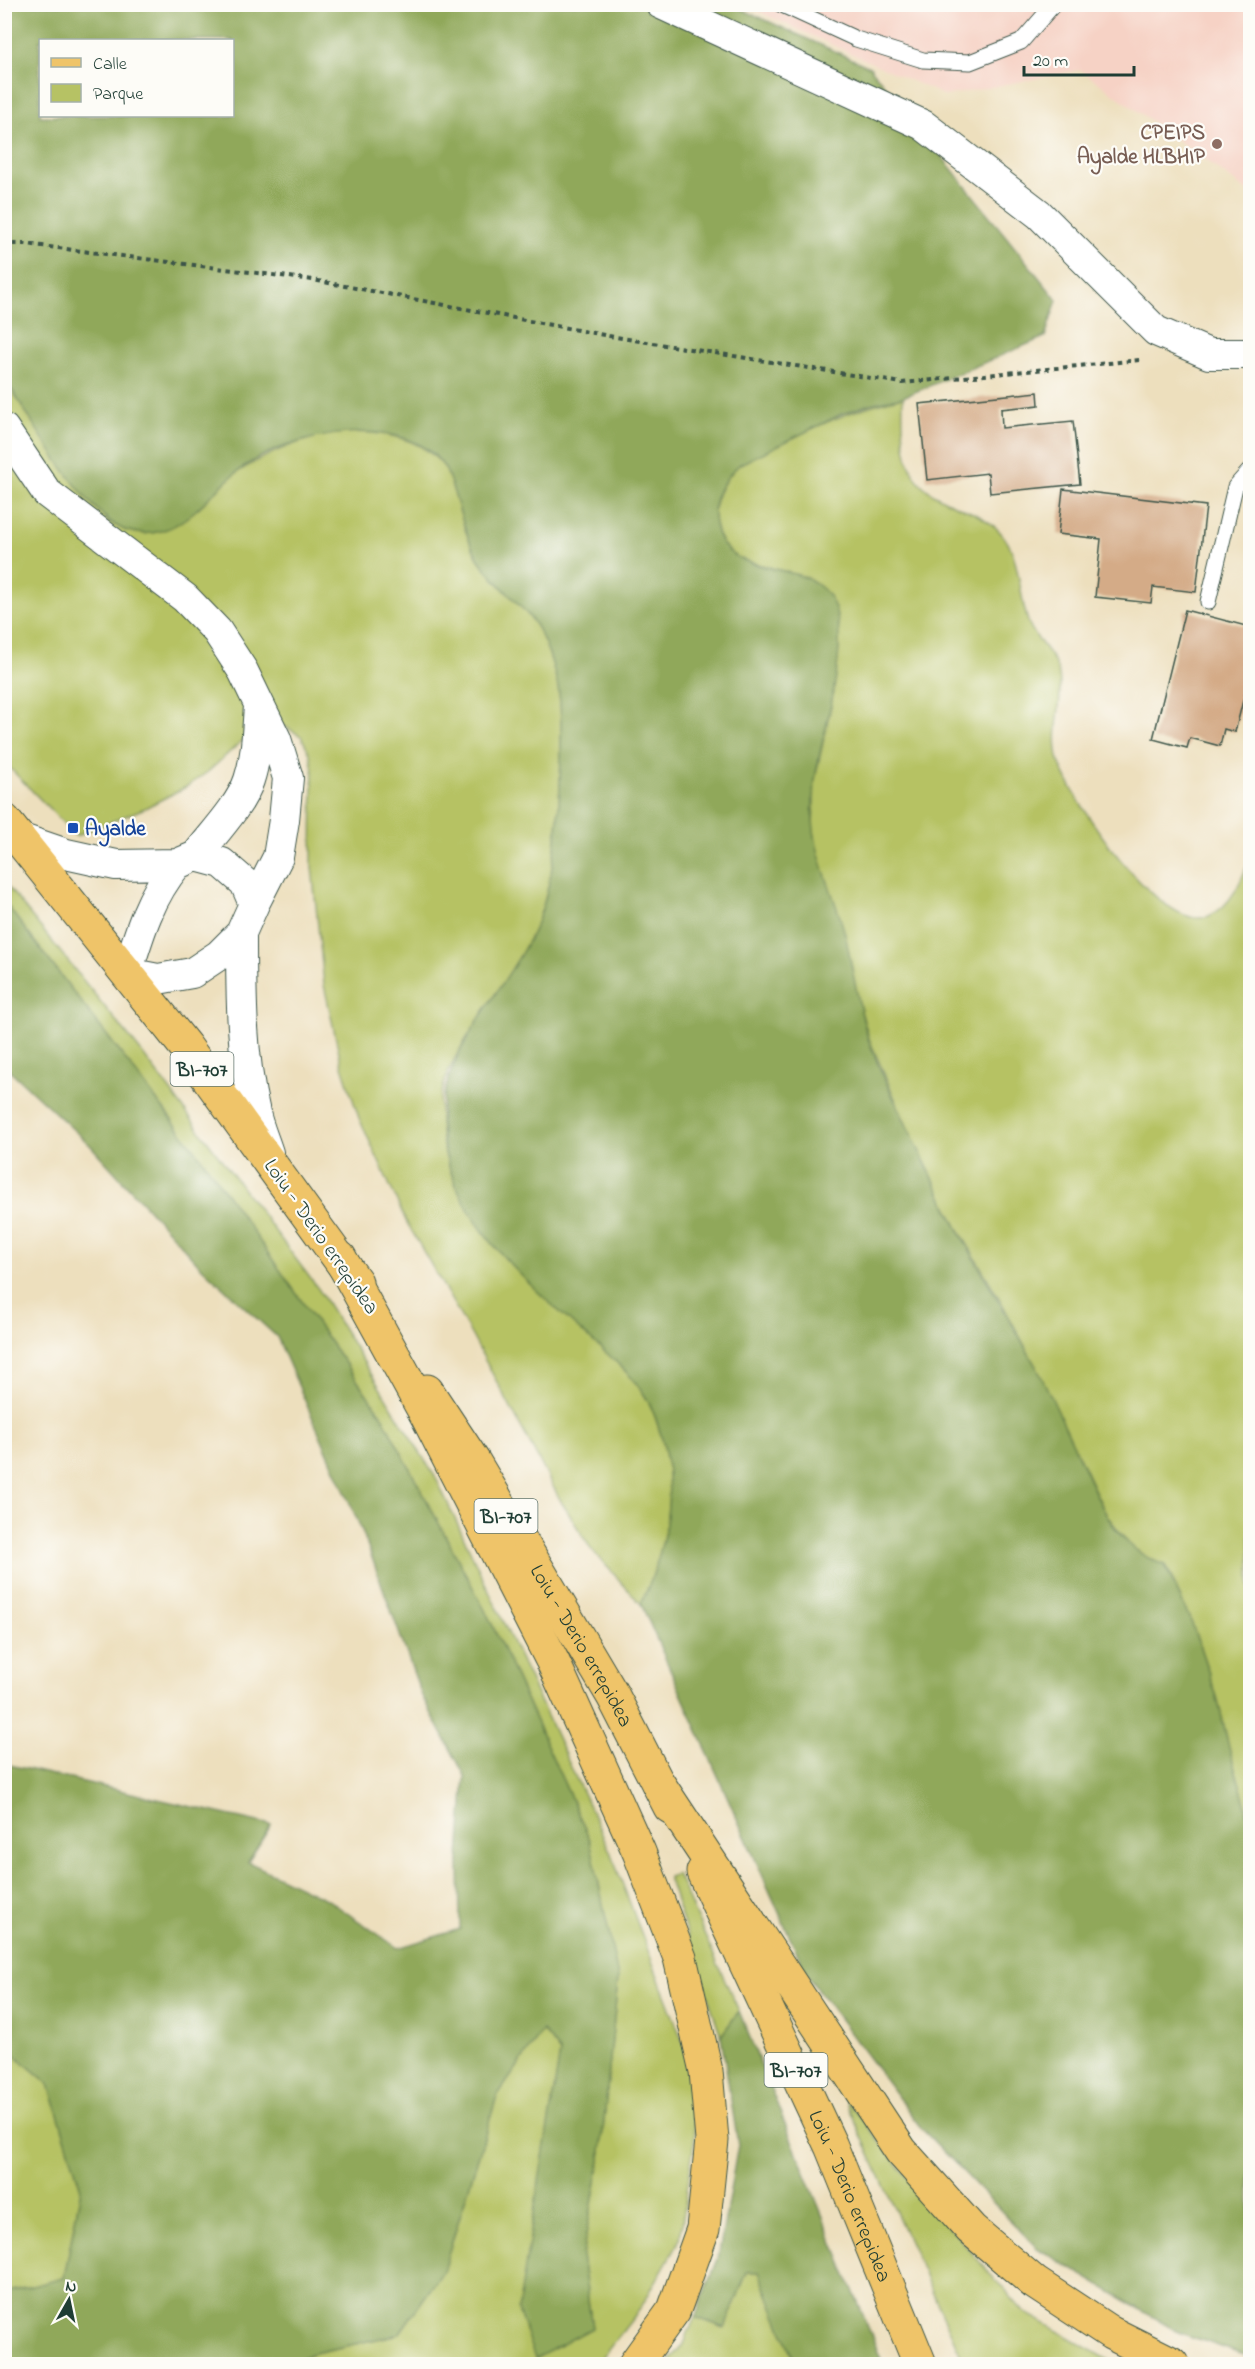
<svg xmlns="http://www.w3.org/2000/svg" width="1255" height="2369" viewBox="0 0 1255 2369" font-family="'Indie Flower',sans-serif">
  <style>
    .built { fill: #f6d2c5 }
    .green { fill: #b6c264; stroke: #6a804c; stroke-width: 1.5 }
    .forest { fill: #90a85a; stroke: #587247; stroke-width: 1.5; fill-rule: evenodd }
    .building { fill: #d4ab87 }
    .lines { fill: none; stroke-linecap: round; stroke-linejoin: round }
    .lane-casing { stroke: #3e5549; stroke-width: 17 }
    .street-casing { stroke: #3e5549; stroke-width: 32 }
    .primary-casing { stroke: #3e5549; stroke-width: 35 }
    .highway-casing { stroke: #3e5549; stroke-width: 35 }
    .path { stroke: #3e5549; stroke-width: 4; stroke-dasharray: 4.5 4.5; stroke-linecap: butt }
    .lane { stroke: #fff; stroke-width: 15 }
    .street { stroke: #fff; stroke-width: 30 }
    .primary { stroke: #efc469; stroke-width: 33 }
    .highway { stroke: #efc469; stroke-width: 33 }
    .education-dot { fill: #8d6e63; stroke: #fdfcf7; stroke-width: 2 }
    .transit-dot { fill: #1a4fb4; stroke: #fdfcf7; stroke-width: 2 }
    .labels { text-anchor: middle; stroke-width: 4.5; stroke-linejoin: round; paint-order: stroke }
    .shield { fill: #fdfcf7; stroke: #62766e; stroke-width: 1.5 }
    .shield-label { font-size: 20px; font-weight: bold; fill: #1f3d34 }
    .education-label { font-size: 21px; font-weight: bold; fill: #785e54; stroke: #fdfcf7; text-anchor: end }
    .transit-label { font-size: 21px; font-weight: bold; fill: #164399; stroke: #fdfcf7; text-anchor: start }
    .street-label { font-size: 21px; fill: #1f3d34; stroke: #fdfcf7 }
  </style>
  <rect width="100%" height="100%" fill="#fdfcf7"/>
  <filter id="ink" filterUnits="userSpaceOnUse"><feTurbulence type="fractalNoise" baseFrequency=".0167" numOctaves="2"/><feDisplacementMap in="SourceGraphic" scale="12" xChannelSelector="R" yChannelSelector="G"/><feConvolveMatrix kernelMatrix="1 2 1 2 8 2 1 2 1" color-interpolation-filters="sRGB"/></filter>
  <filter id="wash" filterUnits="userSpaceOnUse"><feTurbulence type="fractalNoise" baseFrequency=".008" numOctaves="4" result="noise"/><feDisplacementMap in="SourceGraphic" scale="24" xChannelSelector="R" yChannelSelector="G"/><feGaussianBlur stdDeviation="1.35" result="paint"/><feColorMatrix in="noise" values="0 0 0 0 0 0 0 0 0 0 0 0 0 0 0 0 0 1.4 0 .05"/><feComposite in="paint" operator="in"/></filter>
  <g filter="url(#wash)">
    <rect width="100%" height="100%" fill="#eddfbd"/>
    <path class="built" d="M744,5h506v188l-169,-123 -136,26z"/>
    <path class="green" d="M4,378l28,43 75,100 19,10 19,3c72,-47 150,-117 242,-99 25,5 42,13 58,33 13,29 17,63 33,90 14,22 35,39 51,58 16,20 24,47 29,71 4,21 3,43 3,64 -1,53 -4,123 -24,172 -13,29 -31,56 -49,83 -19,29 -44,61 -48,97 -1,15 1,37 5,51 21,74 80,127 135,176 24,21 51,42 67,69 7,11 10,24 14,36 17,57 4,116 -20,169l-50,-55 -29,-46 -90,-167 -66,-115 -47,-103 -17,-52 -18,-81 -12,-118 1,-96 -3,-17 -9,-18 -15,-9 -42,12 -35,32 -23,16 -41,21 -69,28 -71,-73z
      M903,397c-1,26 -1,67 18,87 14,14 34,21 52,29 17,8 30,18 38,36 10,24 9,52 18,75 8,18 26,31 30,51 5,28 -8,58 0,86 12,38 103,175 150,155 23,-10 33,-37 41,-58v984l-4,-36 -16,-55 -13,-54 -25,-73 -26,-59 -16,-4 -18,-13 -26,-34 -63,-134 -41,-77 -44,-75 -52,-104 -36,-83 -11,-37 -15,-72 -25,-73 -6,-33 2,-47 17,-78 7,-54 -31,-69 -68,-19c-39,-24 -31,-67 0,-95 53,-26 104,-54 163,-67z
      M4,882l138,171 177,237 117,188 174,373 74,194 11,90 -15,104 -40,70 -43,55h-306l19,-10 89,-20 44,-63 54,-175 46,-66 17,23 -17,109 49,166 -10,-72 18,-95 18,-183 -28,-138 -100,-220 -108,-204 -177,-253 -200,-260z
      M677,1874l62,137 -18,25 -53,-159z
      M5,2047l44,37 32,105 -17,89 -59,15z
      M843,2095l84,107 97,110 92,52h-151z
      M747,2272h13l36,92h-129l17,-20 11,-27 30,11z"/>
    <path class="forest" d="M5,5h727l138,62 187,233 -12,37 -142,60 -33,7 -28,10 -102,50c-14,13 -27,29 -26,49 2,76 93,38 118,88 14,28 4,79 -2,108 -8,39 -22,81 -16,121 5,36 22,69 31,104 8,36 13,72 24,107 13,36 31,71 48,105 13,27 26,54 40,81 27,51 58,99 85,151 16,32 31,66 46,99 9,19 17,39 31,56 13,16 27,26 46,32l27,59 25,73 13,54 16,55 4,36v515l-72,-25 -141,-84 -116,-120 -114,-153 -166,-371c24,-53 37,-112 20,-169 -4,-12 -7,-25 -14,-36 -16,-27 -43,-48 -67,-69 -56,-50 -120,-105 -136,-182 -19,-86 61,-151 93,-225 20,-49 23,-119 24,-171 0,-22 1,-43 -3,-65 -5,-24 -13,-51 -29,-71 -16,-19 -37,-36 -51,-58 -16,-27 -20,-61 -33,-90 -7,-9 -13,-17 -23,-22 -47,-27 -130,-10 -174,18 -38,24 -67,82 -120,67 -39,-10 -102,-118 -123,-153zM40,40h192v76h-192z
      M5,903l200,260 177,253 108,204 100,220 28,138 -18,183 -18,95 10,72 -57,31 -17,-49 42,-257 -17,-23 -46,66 -54,175 -44,63 -89,20 -19,10h-286v-71l59,-15 17,-89 -32,-105 -44,-37v-283l266,61 -23,37 80,38 70,48 62,-19 -1,-72 6,-81 -43,-80 -59,-163 -86,-196 -76,-70 -111,-122 -85,-79z
      M739,2011l144,353h-87l-37,-92h-12l-22,56 -30,-11 23,-58 20,-114 -17,-109z"/>
    <g id="blocks">
      <path class="building" d="M1038,392l1,13 -38,4 1,19 71,-7 7,63 -90,9 -2,-20 -61,7 -8,-76z
        M1063,489l143,17 -10,86 -43,-5 -2,16 -56,-6 6,-58 -43,-5z
        M1185,610l65,17v54h-2l-13,51 -11,-3 -4,17 -30,-8 -3,10 -34,-9z"/>
    </g>
  </g>
  <g filter="url(#ink)">
    <use href="#blocks" fill-opacity="0" stroke="#3e5549" stroke-width="1.5"/>
    <g class="lines">
      <defs>
        <path id="lane" d="M780,4l76,35 67,21 47,2 51,-20 33,-38
          M1208,602l27,-115 15,-17"/>
        <path id="street" d="M661,4l262,121 116,89 117,117 53,23h41
          M4,429l43,64 138,105 32,33 26,40 33,68 12,39 -4,42 -6,37 -24,47
          M19,838l47,16 50,11 61,-1 19,-8 26,7 23,20 9,21 -13,29 -22,22 -27,18 -34,6 -31,-6c12,-40 23,-77 50,-109
          M196,856c17,-22 45,-51 53,-76 8,-24 8,-49 10,-74
          M241,933c0,60 0,122 14,180 3,14 9,27 13,40"/>
        <g id="primary">
          <path d="M4,820l181,226 171,236"/>
          <path id="s1" d="M427,1391l47,71 139,234 57,111"/>
          <path id="s2" d="M703,1872l128,274 89,218"/>
        </g>
        <path id="highway" d="M340,1258l87,158 127,248 85,188 41,106 26,113 6,69 -9,89 -29,81 -39,54
          M658,1783l243,368 70,78 64,54 76,50 62,31"/>
      </defs>
      <use href="#lane" class="lane-casing"/>
      <use href="#street" class="street-casing"/>
      <use href="#primary" class="primary-casing"/>
      <use href="#highway" class="highway-casing"/>
      <path class="path" d="M4,244h22l287,36 296,56 293,47 238,-23"/>
      <use href="#lane" class="lane"/>
      <use href="#street" class="street"/>
      <use href="#primary" class="primary"/>
      <use href="#highway" class="highway"/>
    </g>
  </g>
  <circle class="education-dot" cx="1217" cy="144" r="6"/>
  <rect class="transit-dot" x="67" y="822" width="12" height="12" rx="3"/>
  <g class="labels">
    <g class="shield">
      <rect x="170.5" y="1052" width="63" height="34" rx="4.5"/>
      <rect x="474.5" y="1499" width="63" height="34" rx="4.5"/>
      <rect x="764.5" y="2053" width="63" height="34" rx="4.5"/>
    </g>
    <g class="shield-label">
      <text x="202" y="1076">BI-707</text>
      <text x="506" y="1523">BI-707</text>
      <text x="796" y="2077">BI-707</text>
    </g>
    <g class="education-label">
      <text x="1205" y="139">CPEIPS<tspan x="1205" dy="24">Ayalde HLBHIP</tspan></text>
    </g>
    <g class="transit-label">
      <text x="85" y="835">Ayalde</text>
    </g>
    <g class="street-label">
      <text transform="translate(322 1236) rotate(55)" y="7">Loiu - Derio errepidea</text>
      <text dy="7" stroke="none"><textPath href="#s1" startOffset="298">Loiu - Derio errepidea</textPath></text>
      <text dy="7" stroke="none"><textPath href="#s2" startOffset="356">Loiu - Derio errepidea</textPath></text>
    </g>
  </g>
  <rect width="1255" height="2369" fill="none" stroke="#fdfcf7" stroke-width="24"/>
  <rect x="39" y="39" width="195" height="78" fill="#fdfcf7" stroke="#a4b0a9" stroke-width="1.5"/>
  <rect x="51" y="58" width="30" height="9" fill="#efc469" stroke="#a4b0a9" stroke-width="1.5"/>
  <text x="93" y="69" font-size="18" fill="#1f3d34">Calle</text>
  <rect x="51" y="84" width="30" height="18" fill="#b6c264" stroke="#a4b0a9" stroke-width="1.5"/>
  <text x="93" y="99" font-size="18" fill="#1f3d34">Parque</text>
  <g transform="translate(69 2300) rotate(9)" stroke="#fdfcf7" stroke-width="4.5" paint-order="stroke">
  <path d="M0-4.5L10 22L0 15L-10 22Z" fill="#1f3d34"/>
  <text y="-9" font-size="16" font-weight="bold" text-anchor="middle" fill="#1f3d34">N</text>
  </g>
  <path d="M1024 66v9h110v-9" fill="none" stroke="#1f3d34" stroke-width="3"/>
  <text x="1033" y="66" font-size="18" fill="#1f3d34" stroke="#fdfcf7" stroke-width="4.5" paint-order="stroke">20 m</text>
</svg>
